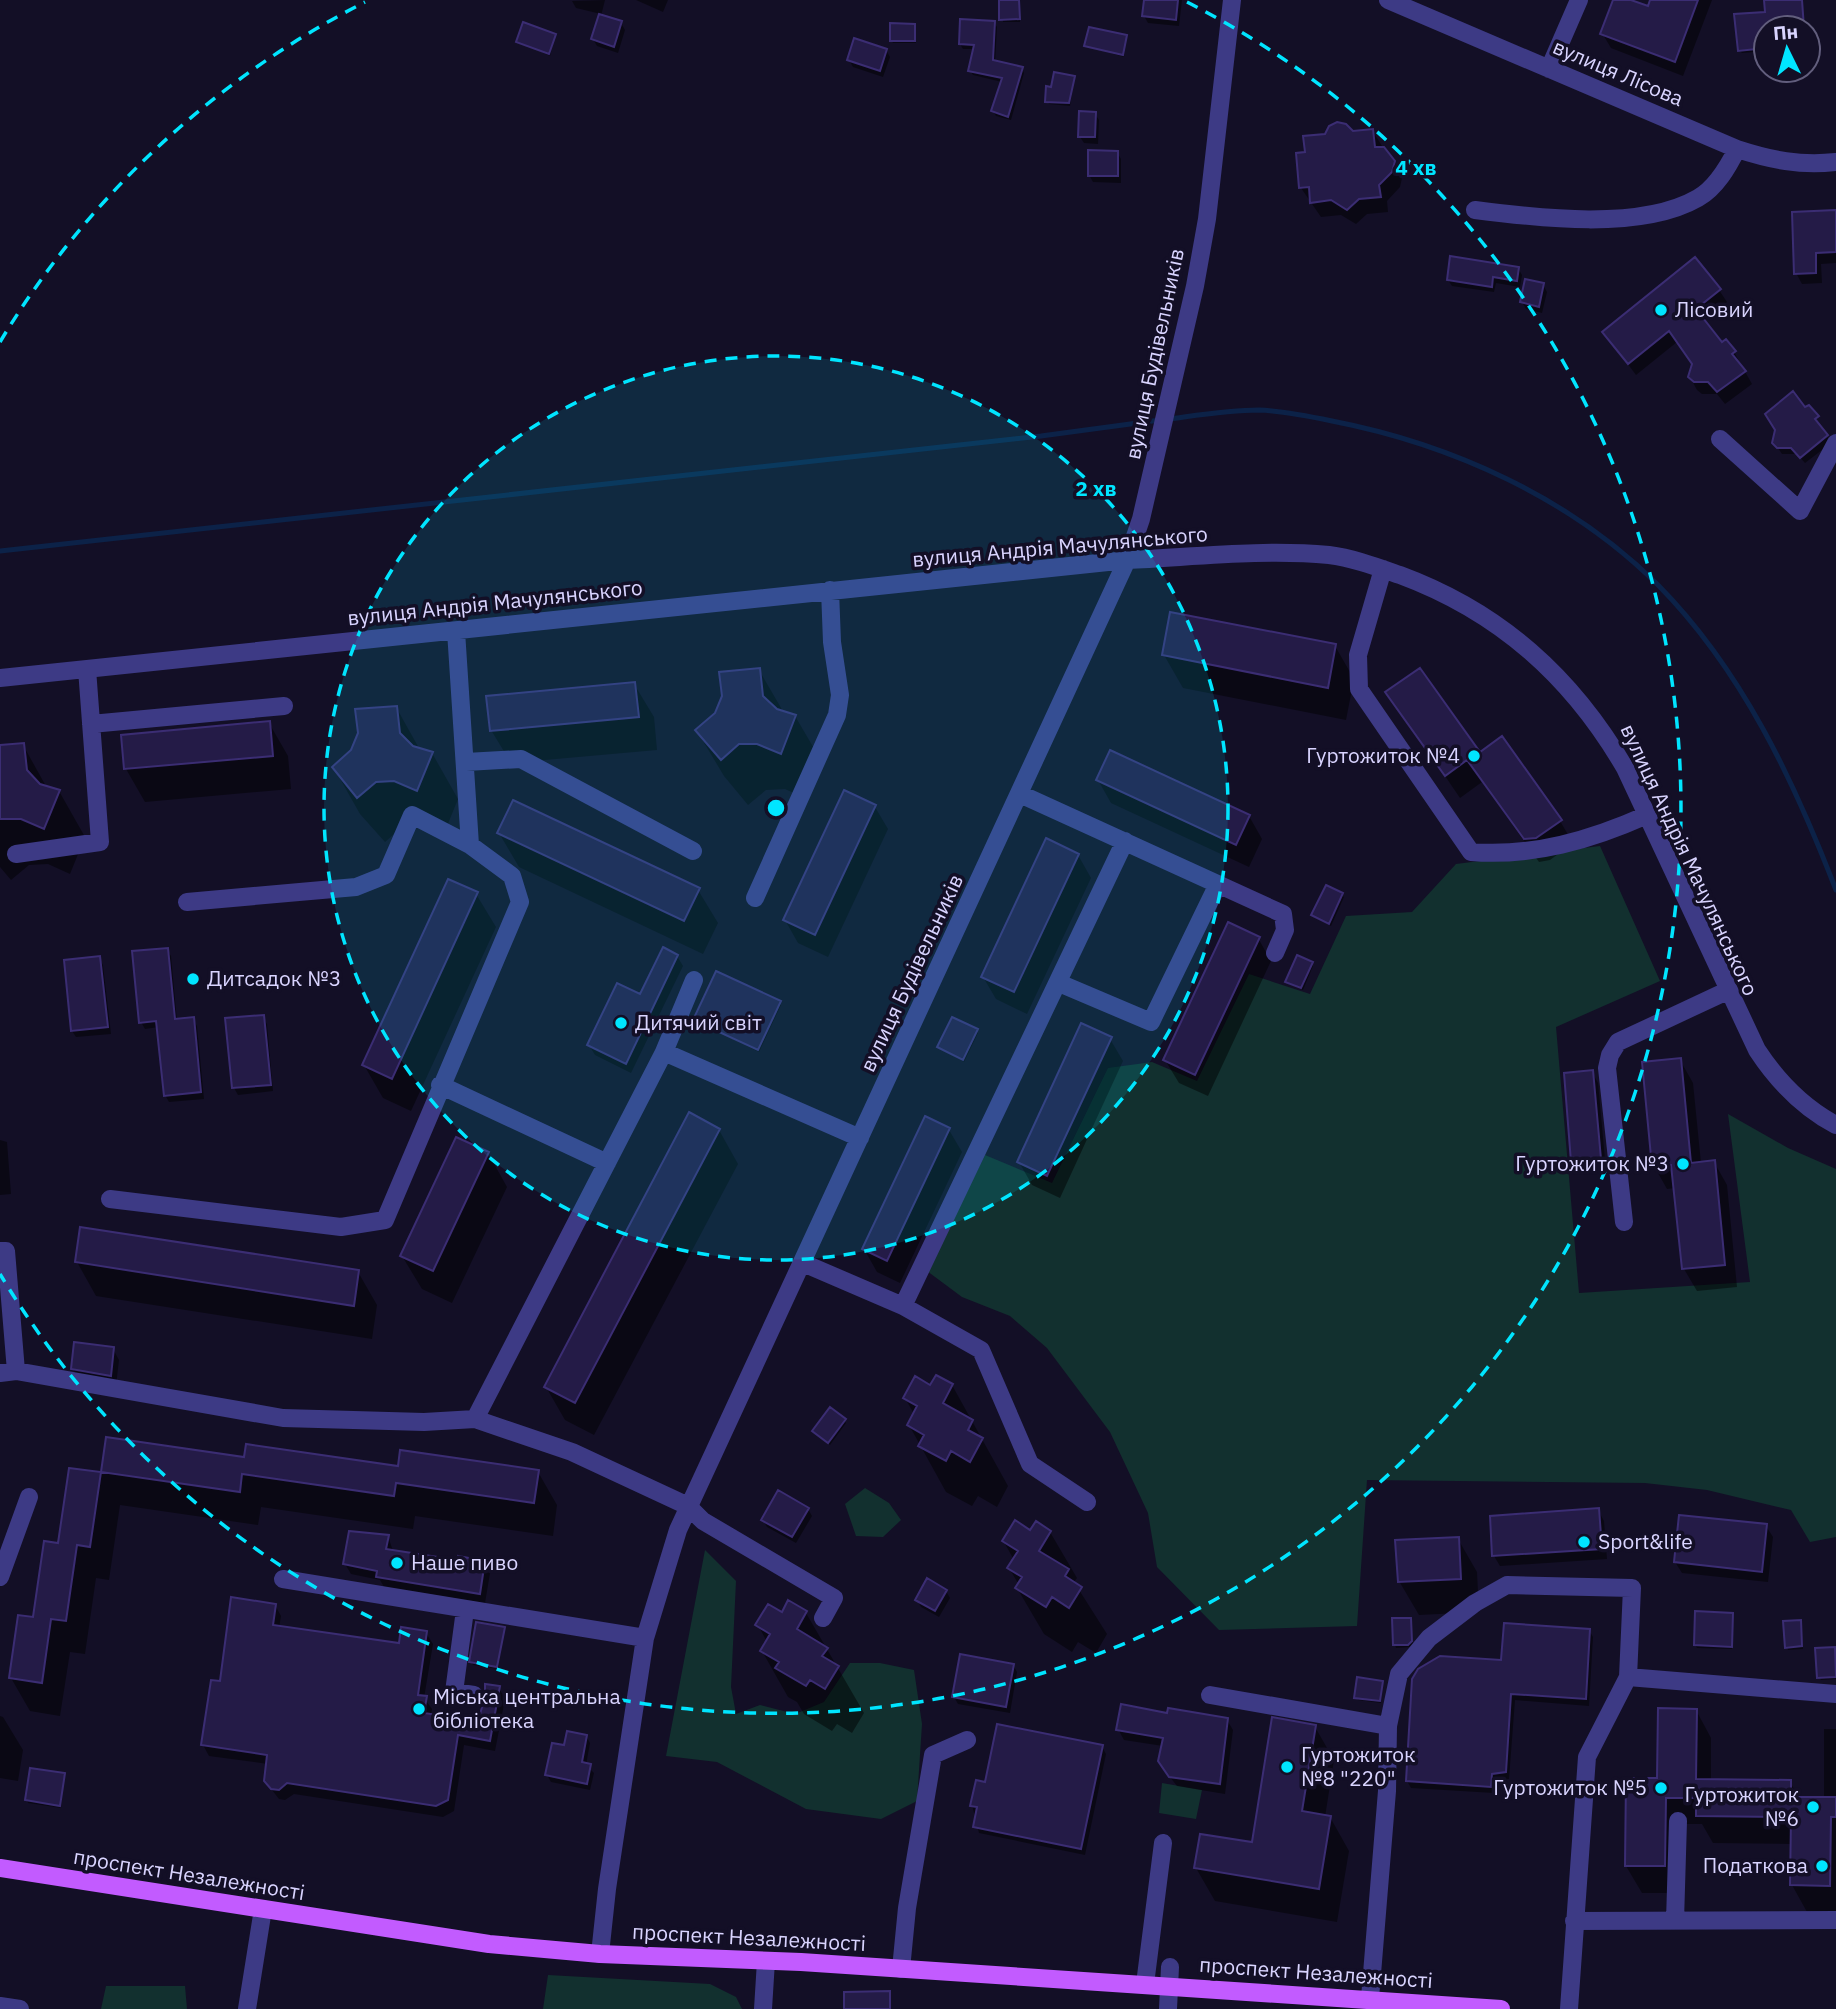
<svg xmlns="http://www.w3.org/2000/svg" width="1836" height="2009" viewBox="0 0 1836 2009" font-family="'IBM Plex Sans',sans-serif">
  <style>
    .green { fill: #12302f }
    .shadow { fill: #0007 }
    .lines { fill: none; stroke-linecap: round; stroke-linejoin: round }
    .stream { stroke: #0c2248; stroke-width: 5 }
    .building { fill: #241b47; stroke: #3b2d73; stroke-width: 2 }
    .minor { stroke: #3d3a85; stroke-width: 18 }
    .major { stroke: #c25bff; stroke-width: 18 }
    .ring { fill: none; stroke: #00e5ff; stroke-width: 3.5; stroke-dasharray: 12 9 }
    .poi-dot { fill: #00e5ff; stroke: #130f26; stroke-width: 2.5 }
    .labels { text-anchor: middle; stroke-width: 7; stroke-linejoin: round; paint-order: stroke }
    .street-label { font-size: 21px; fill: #d9d4ff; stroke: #130f26 }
    .poi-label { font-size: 21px; fill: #d9d4ff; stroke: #130f26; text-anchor: start }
    .centre { fill: #00e5ff; stroke: #130f26; stroke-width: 3.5 }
    .ring-label { font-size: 21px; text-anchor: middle; font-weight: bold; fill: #00e5ff; stroke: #130f26; stroke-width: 7; stroke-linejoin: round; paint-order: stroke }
  </style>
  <rect width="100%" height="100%" fill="#130f26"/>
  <path class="green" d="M1600,846l60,135 -104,46 23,266 171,-11 -22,-168 60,34 48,21v368l-26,5 -19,-32 -84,-20 -62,-7 -278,-3 -10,146 -138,4 -62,-63 -9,-54 -38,-81 -63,-84 -37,-32 -48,-19 -35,-26 58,-116 67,28 56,-115 44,-6 45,19 52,-107 61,20 36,-78 66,-4 44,-48z
    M865,1488l24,15 12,17 -18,17 -27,-1 -11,-32z
    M705,1550l31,31 -5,106 5,27 24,-9 35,9 29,-12 26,-39h30l34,7 8,54 -5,77 -36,18 -75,-10 -89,-47 -51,-6z
    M1162,1783l40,7 -6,29 -37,-6z
    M548,1975l162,9 26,13 6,12h-199z
    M106,1986h79l2,23h-86z"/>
  <path class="shadow" d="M605,0l-4,16 20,7 4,7 -7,23 -21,-7 -4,-7 8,-25 -25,-6 -4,-7z
    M636,0h32l-5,12z
    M1001,0h19v22h-17z
    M1146,0h36l-3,26 -31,-3 -4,-7z
    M1615,0h11l23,9 3,-9h60l-29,76 -72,-28 -9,-15z
    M1766,0h36l2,28h-38v23l-24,2 -2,-2 27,-38z
    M994,22l3,5 -2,36 27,5 2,5 -13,47 -15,-4 -3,-5 9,-29 -29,-7 -3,-5 5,-21h-12l-3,-5z
    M914,25l2,18h-23l-2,-3z
    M555,35l-5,21 -32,-15z
    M1126,37l-2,20 -38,-11z
    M886,50l4,7 -7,20 -30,-10 -4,-7z
    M1074,78l-4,28 -21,-2 -2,-3z
    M1095,114l4,6 -1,24 -14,-1 -4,-6z
    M1372,130l30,48 -2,9 -13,14 1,11 -21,2 -11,10 -15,-9 -20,2 -20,-29 -3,-34 9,-1 45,-21z
    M1117,152l4,7v24l-28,-1 -4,-7z
    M1836,212v51l-15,1 1,19 -20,1 -6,-11z
    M1518,268l4,7 -2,12 -24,-4 -2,9 -42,-6 -4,-6z
    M1543,285l4,7 -5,21 -16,-4 -4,-7z
    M1719,290l8,12 -23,19 18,23 12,8 18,32 -27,20 -8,-10h-15l-5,-4 -7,-13 3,-12 -16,-23 -41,33 -32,-43z
    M1809,407l22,36 -26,20 -8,-9h-15l-8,-12z
    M1335,646l19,33 -8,41 -163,-32 -19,-33z
    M759,670l25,43 11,3 27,46 -15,37 -22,-10 -19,1 -18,15 -24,-29 -27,-45z
    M634,684l20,33 3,33 -146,13 -20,-33z
    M1388,692l91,62 81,67 13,22 -23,17 -11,2 -57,-80 -22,16z
    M396,707l24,43 12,3 26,46 -15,37 -22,-10 -19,1 -17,15 -25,-28 -26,-46z
    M269,723l19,33 3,33 -146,13 -19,-33 -3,-33z
    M23,745l24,43 12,3 26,46 -15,37 -22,-10 -19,1 -18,15 -11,-13v-120z
    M1098,780l151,36 13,23 -13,28 -138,-64z
    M875,807l13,22 -60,128 -30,-14 -13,-23z
    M499,833l199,57 20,33 -15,31 -184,-87z
    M1078,855l13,23 -64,136 -31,-15 -13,-22z
    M476,894l20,33 -85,184 -28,-13 -19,-33z
    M1342,895l2,2 -13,29 -16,-8 -2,-3z
    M1258,938l13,23 -63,135 -29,-13 -14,-23z
    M167,950l4,6 6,65 16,-2 4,7 7,73 -35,3 -4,-7 -6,-68 -14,2 -4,-7z
    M677,956l6,10 -52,107 -36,-18 -6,-10 52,-49z
    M99,958l4,7 8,69 -35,3 -4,-6z
    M1312,963l1,3 -10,24 -14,-6 -2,-2z
    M779,1002l2,3 -22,47 -64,-32z
    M263,1017l4,7 6,67 -35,4 -4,-7z
    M976,1030l2,3 -14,29 -25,-15z
    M1110,1039l13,22 -63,137 -28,-13 -13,-23z
    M1680,1060l13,23 8,80 13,-1 13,23 10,102 -40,4 -13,-22 -9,-81 -8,1 -13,-23z
    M1592,1072l6,11 8,87 -27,2 -6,-11z
    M719,1130l19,34 -144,271 -29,-15 -19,-33z
    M949,1130l13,22 -62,131 -23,-11 -13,-23z
    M0,1140l7,2 4,52 -11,1z
    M488,1153l19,34 -55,116 -30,-14 -20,-33z
    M77,1262l281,10 19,33 -5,34 -276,-43z
    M113,1349l6,11 -3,26 -37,-6 -6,-11z
    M952,1385l56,101 -11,21 -19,-11 -6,10 -26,-14 -37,-67 5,-11 -9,-16z
    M844,1420l2,3 -16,22 -16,-14z
    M107,1439l138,20 293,13 19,33 -4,31 -138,-20 -2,13 -152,-22 -3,18 -138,-20 -11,75 -13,-2 -11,76 -15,-2 -10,64 -30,-5 -19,-33 48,-133 11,-76 32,5z
    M808,1509l4,7 -16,27 -29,-16 -4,-7z
    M1598,1510l6,11 3,38 -107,7 -6,-10z
    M1766,1526l7,11 -5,45 -86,-9 -7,-11z
    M1050,1532l27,46 -3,4 33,52 -11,19 -18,-11 -6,10 -28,-18 -27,-46 2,-3 -10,-17 5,-8 -10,-18 27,-9z
    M388,1536l5,15 66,11h25l6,11 -5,30 -101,-16 -4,-7 -29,-6 -6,-10z
    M1458,1539l19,33 2,40 -60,3 -20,-34z
    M946,1591l4,7 -11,19 -18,-10 -4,-7z
    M275,1605l6,11 -2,12 121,17 26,-12 7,11 -9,54 8,11 -1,6 48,8 20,-35 6,11 -10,52 -31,-6 -10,66 -11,6 -149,-23 -9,6 -6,-1 -14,-18 3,-17 -59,-8 -6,-11 18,-62z
    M806,1613l58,100 -12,20 -15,-9 -5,7 -28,-17 -7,-12 -9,-5 -26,-46 5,-9 -9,-17 24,-11z
    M1732,1614v35l-35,-1 -2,-3z
    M1410,1620l3,24 -3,3 -14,1 -1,-3z
    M1800,1622l3,27 -15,1 -1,-3z
    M504,1628l-6,41 -25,-4 -2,-3z
    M1589,1630l4,7 -4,69 -74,-6 -6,79 -14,2 -1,12 -83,-5 -4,-7 96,-119z
    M1834,1648l2,31 -15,1 -2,-3z
    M1013,1665l4,7 -7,41 -52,-9 -4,-7z
    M1382,1682l-1,21 -23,-3 -2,-3z
    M1696,1710l15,28v43l79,1 10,17h24v-70h12v183h-29l-15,-27v-41l-79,-1 -11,-19h-22l-1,69h-37l-16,-27 33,-86z
    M1169,1715l58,5 6,10 -8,64 -48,-8 -11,-14 -3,-26 -39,-6 -6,-11z
    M0,1716l3,1 20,33 -5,31 -18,-3z
    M1315,1727l19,33 -9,57h5l19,34 -12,71 -122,-21 -19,-33 57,-24z
    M586,1736l4,7 -4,22 8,8 -4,17 -39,-8 -4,-7 18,-28z
    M1102,1747l4,7 -21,101 -106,-22 -7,-28 14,-21z
    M64,1775l-3,33 -33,-5 -1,-3z"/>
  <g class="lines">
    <path class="stream" d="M1169,419c30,-4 60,-9 90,-9 24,1 49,6 73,11 119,23 239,77 326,164 84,85 136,196 178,305
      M0,551l1041,-115 119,-16"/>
  </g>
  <path class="building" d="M999,0h20l1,19 -21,1z
    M1144,0h34l-2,20 -34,-4z
    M1613,0h18l17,6 2,-6h48l-23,62 -75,-28z
    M1764,0h38l2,28h-38v20l-28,3 -4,-37 31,-2z
    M599,14l23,7 -8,26 -23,-8z
    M960,19l35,2 -2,39 30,7 -15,50 -17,-6 11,-33 -34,-7 6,-26 -15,-1z
    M523,22l33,12 -7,20 -33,-12z
    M890,23l25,1v17h-25z
    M1089,27l38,8 -4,20 -39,-9z
    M854,38l33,11 -7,22 -33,-11z
    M1054,72l21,4 -6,27 -24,-1 1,-16 5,1z
    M1079,111l17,1 -1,25h-17z
    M1337,122l9,2 7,7 20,-2 2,18h9l11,14 -3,11 -13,13 2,12 -22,2 -12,11 -16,-10 -21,3 -1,-16 -10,1 -3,-35 9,-1 -2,-16 22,-2 4,-8z
    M1088,150l30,1v25h-30z
    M1836,210v42l-20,1v20l-22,1 -2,-62z
    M1450,256l69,11 -2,14 -24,-4 -1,10 -45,-7z
    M1695,257l26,32 -25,20 26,33 4,-3 10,12 -4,3 14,17 -29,21 -9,-10h-14l-6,-5 4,-13 -23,-33 -41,33 -26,-32z
    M1525,279l19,4 -5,24 -19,-5z
    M1793,391l12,16 4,-2 10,11 -4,3 13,16 -28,23 -9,-10h-14l-5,-5 3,-13 -10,-16z
    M1170,612l166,32 -8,44 -166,-33z
    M760,668l3,28 14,13 19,6 -15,39 -24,-10h-18l-18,16 -26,-30 20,-17 7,-17 -3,-24z
    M1420,668l60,84 22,-16 60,84 -26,18 -12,1 -57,-79 -22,16 -60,-84z
    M635,682l4,35 -149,14 -4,-35z
    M397,706l3,27 13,13 20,6 -16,39 -23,-10 -18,1 -19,16 -25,-31 19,-17 7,-17 -3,-24z
    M270,721l3,35 -149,13 -3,-34z
    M24,743l3,27 13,14 20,6 -16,39 -23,-10h-21v-74z
    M1110,750l140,65 -14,30 -140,-65z
    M844,790l32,15 -61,130 -32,-15z
    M513,800l187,88 -16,33 -187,-88z
    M1046,838l33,16 -65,138 -33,-15z
    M448,879l30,13 -86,187 -30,-14z
    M1326,885l17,8 -14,31 -18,-9z
    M1228,922l32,15 -65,138 -32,-15z
    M663,947l15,8 -52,109 -39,-19 30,-62 23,11z
    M168,948l7,71 19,-2 7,75 -37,4 -8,-75 -17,2 -7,-72z
    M1297,955l16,7 -12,26 -16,-6z
    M100,956l8,71 -37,4 -7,-71z
    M716,971l65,30 -23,49 -65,-30z
    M264,1015l7,70 -39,3 -7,-70z
    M952,1017l26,12 -15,31 -26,-13z
    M1081,1023l31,14 -65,139 -30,-14z
    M1681,1058l10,105 24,-3 10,105 -43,4 -11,-104 -19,2 -10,-105z
    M1593,1070l8,89 -30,3 -7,-89z
    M689,1112l31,17 -145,274 -31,-16z
    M925,1116l25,12 -63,133 -25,-12z
    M456,1137l33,15 -56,119 -33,-15z
    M80,1227l279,43 -5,36 -279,-44z
    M74,1342l40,5 -3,29 -40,-7z
    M936,1375l17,9 -10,19 30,17 -5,10 15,8 -13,24 -19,-11 -5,10 -28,-15 6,-11 -17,-10 10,-19 -14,-8 12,-22 15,9z
    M830,1407l16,12 -18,24 -16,-12z
    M106,1437l138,20 2,-13 152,22 2,-16 139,20 -5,33 -138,-20 -2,13 -152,-22 -2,18 -139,-20z
    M69,1468l32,4 -11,75 -13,-2 -11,76 -15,-2 -9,64 -33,-5 9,-63 15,2 11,-76 14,2z
    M778,1490l31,18 -17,29 -31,-17z
    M1599,1508l3,41 -110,7 -2,-40z
    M1679,1515l88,9 -5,48 -88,-10z
    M1015,1520l15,10 6,-9 15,10 -12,20 30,18 -4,7 17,11 -13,21 -17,-11 -6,10 -31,-19 7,-11 -15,-9 11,-17 -16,-10z
    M349,1531l40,4 -3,14 71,11 1,-4 27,5 -5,33 -104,-17 1,-6 -34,-7z
    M1459,1537l2,42 -63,3 -3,-42z
    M927,1578l20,12 -12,21 -20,-11z
    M231,1597l45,7 -3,21 126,18 2,-16 26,4 -9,64 9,1 -3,17 54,8 7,-24v-13l15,2 -10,55 -32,-6 -10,65 -12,6 -149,-23 -8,7 -8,-1 -7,-8 3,-26 -66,-10 10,-65 9,1z
    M788,1600l19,11 -10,18 31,19 -6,8 17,10 -14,23 -15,-9 -4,6 -31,-18 4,-6 -19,-11 10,-17 -15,-9 13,-21 14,8z
    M1695,1611l38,2 -1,34 -38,-2z
    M1392,1618h19l1,23 -4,4h-15z
    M1801,1620l1,26 -17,2 -2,-27z
    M476,1622l29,5 -8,40 -28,-5z
    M1504,1623l86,6 -4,70 -75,-5 -5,78 -14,2 -1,13 -85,-6 6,-102 6,-10 22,-13 61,4z
    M1835,1647l1,30 -19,1 -2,-30z
    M960,1654l54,10 -8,43 -54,-10z
    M1357,1677l26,4 -3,20 -26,-3z
    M1121,1704l46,9 1,-5 60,10 -8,66 -51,-7 -11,-16 5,-23 -47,-8z
    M1658,1708l39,1 -1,70 95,1v17h45v20h-5l-1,69 -40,-1 1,-68 -95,-1v-18h-30l-1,68h-40l1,-88h31z
    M1272,1717l44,8 -14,86 29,5 -12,73 -125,-21 6,-34 52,8z
    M997,1724l106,21 -22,104 -108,-22 4,-20 -7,-1 6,-26 9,2z
    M567,1731l20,4 -5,27 9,2 -4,20 -42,-9 7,-32 12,2z
    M30,1768l35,5 -5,33 -35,-6z
    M890,1991v18h-46v-17z"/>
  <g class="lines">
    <path class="minor" d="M1388,0l349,149c34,11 63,17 99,13
      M1549,69l30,-69
      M1475,210c63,8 166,21 223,-12 18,-10 30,-31 39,-49
      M1720,439l80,72 36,-68
      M1383,569l-25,86 1,34 112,163c62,5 120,-12 176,-37
      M0,678l1127,-118c67,-3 135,-11 202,-5 24,3 48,12 71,20 100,37 172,102 225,193l132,282c21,32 45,57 79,75
      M91,724l193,-18
      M466,762l55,-3 172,92
      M1020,794l263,120 2,16 -10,23
      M16,854l84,-12 -13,-173
      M755,898l82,-183 3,-20 -8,-53 -2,-52
      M187,902l169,-15 30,-12 26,-60 58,30 -14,-214
      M1059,983l92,39 67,-138
      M664,1052l30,-72
      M440,1085l167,78
      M110,1199l231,28 44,-7 135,-318 -8,-26 -42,-31
      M1624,1222l-17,-154 3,-13 8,-13 109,-51
      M0,1251h6l10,120
      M803,1263l100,43 78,44 49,114 57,38
      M903,1306l222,-465
      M0,1373l16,-2 267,47 141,4 51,-3 97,33 116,54 15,15 131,77 -11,20
      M475,1419l189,-367 196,86
      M0,1577l29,-80
      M283,1579l362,59
      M465,1610l-11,82 20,3
      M1628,1677l208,17
      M1210,1695l178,31
      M1574,1921l262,-1
      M1675,1921l3,-100
      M600,1954l7,-65 38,-251 33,-108 449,-970 14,-41 54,-233 12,-67 25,-219
      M901,1969l6,-61 26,-153 34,-15
      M1145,1984l18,-141
      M1370,1998l17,-207 1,-65 11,-52 30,-36 46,-35 32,-18 125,3 -4,89 -41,80 -18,252
      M0,2006l20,3
      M247,2009l16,-100
      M763,2009l3,-48
      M1168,2009l2,-42"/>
    <path class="major" d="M0,1868l489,76 111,10 201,8 700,47"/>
  </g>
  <circle cx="776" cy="808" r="452" fill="#00e5ff" fill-opacity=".12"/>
  <g class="ring">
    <circle cx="776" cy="808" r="452"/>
    <path d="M0 342A905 905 0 0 1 365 2M1187 2A905 905 0 1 1 0 1274"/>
  </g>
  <g class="poi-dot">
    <circle cx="1661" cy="310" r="7"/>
    <circle cx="1474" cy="756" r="7"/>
    <circle cx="193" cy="979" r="7"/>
    <circle cx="621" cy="1023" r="7"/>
    <circle cx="1683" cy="1164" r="7"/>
    <circle cx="1584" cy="1542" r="7"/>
    <circle cx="397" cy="1563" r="7"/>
    <circle cx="419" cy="1709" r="7"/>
    <circle cx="1287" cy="1767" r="7"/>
    <circle cx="1661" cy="1788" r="7"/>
    <circle cx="1813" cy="1807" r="7"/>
    <circle cx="1822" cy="1866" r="7"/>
  </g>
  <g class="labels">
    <g class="street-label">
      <text transform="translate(1618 73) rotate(23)" y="7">вулиця Лісова</text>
      <text transform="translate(1155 354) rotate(-78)" y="7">вулиця Будівельників</text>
      <text transform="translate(1060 547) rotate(-5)" y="7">вулиця Андрія Мачулянського</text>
      <text transform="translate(495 603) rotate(-6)" y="7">вулиця Андрія Мачулянського</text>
      <text transform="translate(1689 860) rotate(65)" y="7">вулиця Андрія Мачулянського</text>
      <text transform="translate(912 973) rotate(-65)" y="7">вулиця Будівельників</text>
      <text transform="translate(189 1875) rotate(9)" y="7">проспект Незалежності</text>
      <text transform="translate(749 1938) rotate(3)" y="7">проспект Незалежності</text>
      <text transform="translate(1316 1973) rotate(4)" y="7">проспект Незалежності</text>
    </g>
    <g class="poi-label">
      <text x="1675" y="317">Лісовий</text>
      <text x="1460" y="763" text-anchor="end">Гуртожиток №4</text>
      <text x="207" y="986">Дитсадок №3</text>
      <text x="635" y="1030">Дитячий світ</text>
      <text x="1669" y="1171" text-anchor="end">Гуртожиток №3</text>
      <text x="1598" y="1549">Sport&amp;life</text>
      <text x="411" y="1570">Наше пиво</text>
      <text x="433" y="1704">Міська центральна<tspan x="433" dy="24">бібліотека</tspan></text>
      <text x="1301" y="1762">Гуртожиток<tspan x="1301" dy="24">№8 "220"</tspan></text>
      <text x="1647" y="1795" text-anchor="end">Гуртожиток №5</text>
      <text x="1799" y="1802" text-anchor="end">Гуртожиток<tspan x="1799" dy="24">№6</tspan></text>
      <text x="1808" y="1873" text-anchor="end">Податкова</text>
    </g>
  </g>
  <circle cx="776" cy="808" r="10" class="centre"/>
  <g class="ring-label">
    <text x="1416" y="175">4 хв</text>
    <text x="1096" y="496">2 хв</text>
  </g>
  <g transform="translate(1787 49) rotate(355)"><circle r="33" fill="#130f26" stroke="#625e7d" stroke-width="2"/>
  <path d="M0-5L12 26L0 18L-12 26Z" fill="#00e5ff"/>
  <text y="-10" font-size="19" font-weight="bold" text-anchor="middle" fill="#d9d4ff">Пн</text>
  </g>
</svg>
